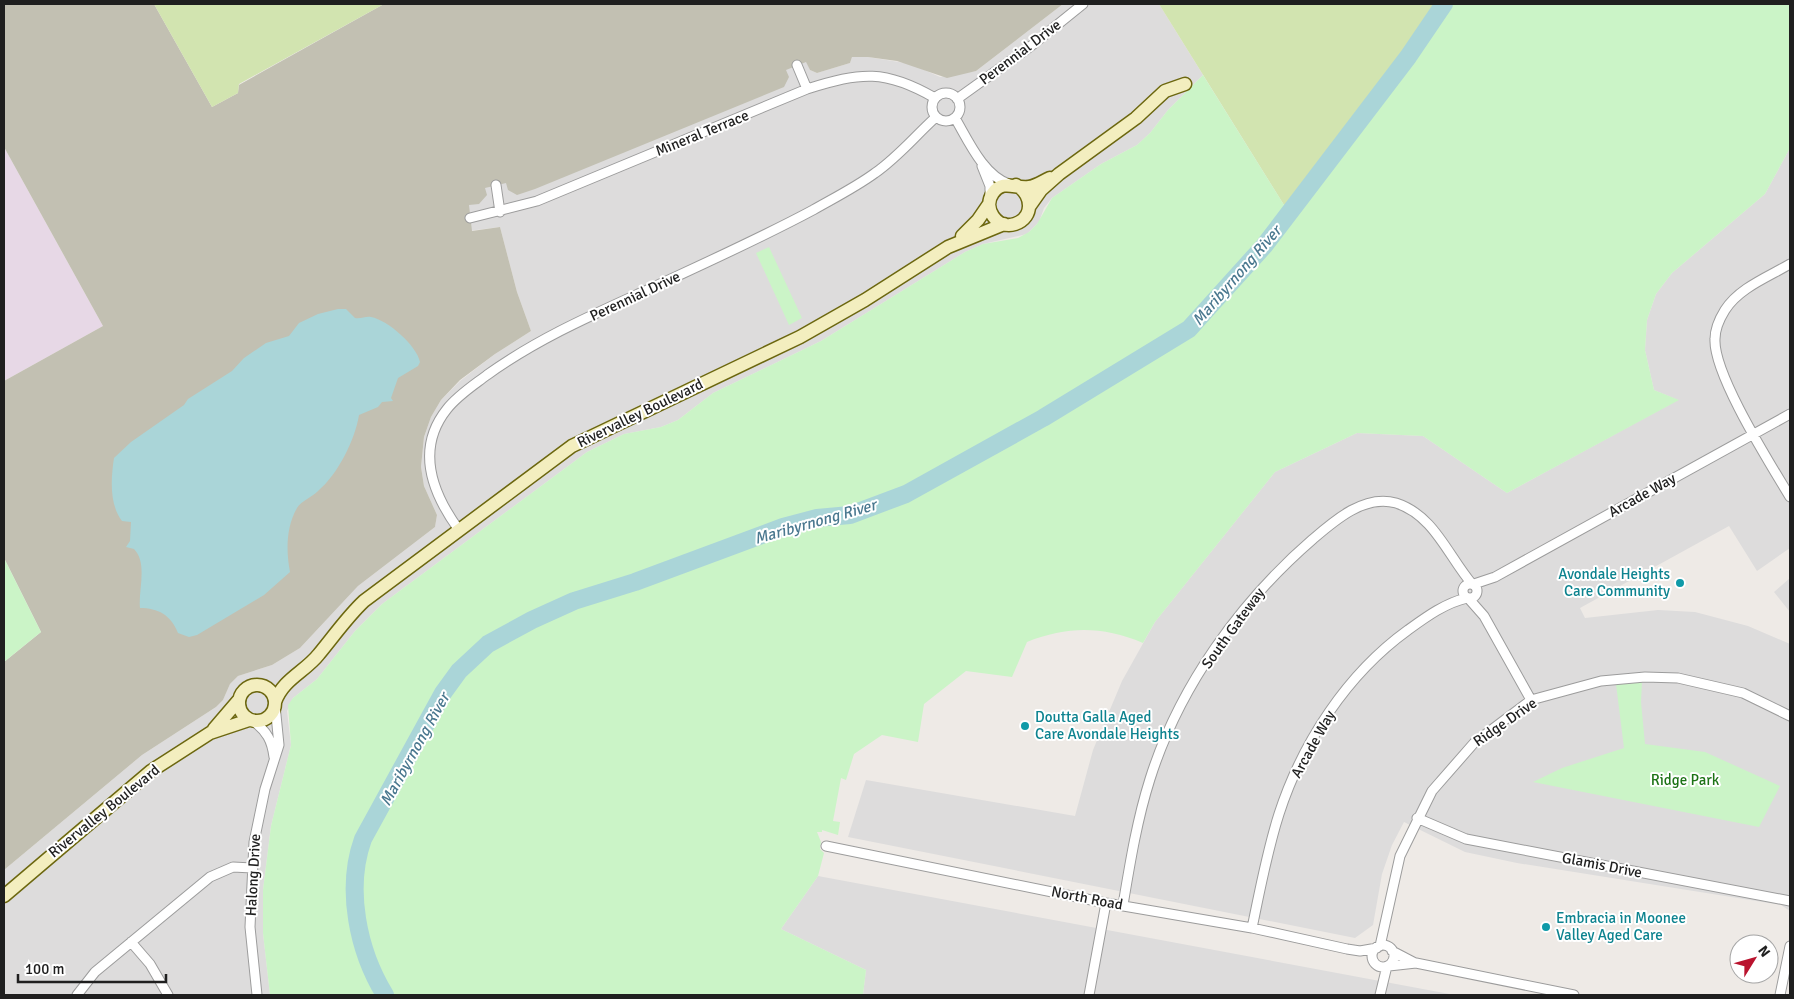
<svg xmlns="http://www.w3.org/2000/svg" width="1794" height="999" viewBox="0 0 1794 999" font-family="Signika,sans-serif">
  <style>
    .residential { fill: #dddcdc }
    .industrial { fill: #e7d8e6 }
    .construction { fill: #c2c0b2 }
    .grass { fill: #d2e4b0 }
    .park { fill: #cbf4c7 }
    .water { fill: #aad5d8 }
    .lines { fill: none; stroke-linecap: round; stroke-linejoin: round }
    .river { stroke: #aad5d8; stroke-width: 18 }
    .street-casing { stroke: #9c9c9c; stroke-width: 11 }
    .secondary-casing { stroke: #6c670f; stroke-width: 15 }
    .street { stroke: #fff; stroke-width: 9 }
    .secondary { stroke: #f3eebf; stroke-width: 12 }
    .culture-dot { fill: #0f9aa8; stroke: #fff; stroke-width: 2 }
    .labels { text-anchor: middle; stroke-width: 4; stroke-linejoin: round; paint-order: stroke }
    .street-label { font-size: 15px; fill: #1f1f1f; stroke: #fff }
    .culture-label { font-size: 15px; fill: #0d838f; stroke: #fff; text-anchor: start }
    .park-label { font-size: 15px; fill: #1d7316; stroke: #fff }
    .water-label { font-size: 16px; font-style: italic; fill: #4a788f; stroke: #fff }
  </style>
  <rect width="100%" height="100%" fill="#eeeae6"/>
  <path class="residential" d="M384,4l99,177 320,-127 7,16 7,3 33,-10 2,-6h16l43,7 29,13 36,-6 87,-67h96l44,71 -35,35 -18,23 -13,12 -36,19 -49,34 -8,10 -5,14 -12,12 -44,10 -18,8 -144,89 -108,52 -35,27 -17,7 -37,7 -37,18 -205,152 -27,27 -38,48 -24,19 -6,13 4,34 -20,81 -8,64v43l7,62h-266v-125l138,-115 74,-48 7,-7 7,-16 8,-8 34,-11 28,-17 58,-62 77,-59 2,-12 -13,-29 -3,-19 3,-30 7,-20 10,-17 19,-19 35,-27 36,-23 -14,-39 -17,-65 -48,6 -214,-140 1,-8z
    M1790,148v400l-33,23 -28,-45 -149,82 5,10 73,-8 37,2 53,14 42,18v267l-9,-6 -264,-42 -52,-11 -61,-30 -12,23 -10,29 -9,51 -18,13 -507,-101 18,-57 209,36 18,-66 29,-69 33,-59 120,-150 82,-39 66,3 84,57 171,-93 -24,-10 -9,-40 2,-30 9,-26 16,-21 93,-79z
    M1790,578v34l-16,-20z
    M818,876l637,119h-592l3,-25 -85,-41z"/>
  <path class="industrial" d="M4,147l99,179 -99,55z"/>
  <path class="construction" d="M4,4h150l58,103 26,-14 1,-8 145,-81h679l-87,67 -29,7 -50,-17 -29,-4h-16l-2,6 -33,10 -7,-3 -4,-8 -20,8 3,7 -5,10 -249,102 -18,6 -9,-5 -2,-7 -21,5 2,7 -8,9 -10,1 3,26 28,-4 17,65 14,39 -36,23 -35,26 -19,20 -10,17 -7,20 -3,30 3,19 13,29 -2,12 -77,59 -58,62 -28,17 -34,11 -8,8 -7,16 -7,7 -74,48 -138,115v-208l37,-30 -37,-74v-177l99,-55 -99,-179z"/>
  <path class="grass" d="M154,4h230l-145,80 -1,9 -26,14z
    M1159,4h285l-36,53 -119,156z"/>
  <path class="park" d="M1444,4h346v144l-25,46 -93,79 -16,21 -9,26 -2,30 9,40 25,10 -172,93 -84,-57 -66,-3 -82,39 -120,150 -12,21c-41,-17 -75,-17 -116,-1l-15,35 -46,-6 -42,33 -6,38 -36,-7 -28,19 -8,26 -5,-2 -8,43 7,1 -2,13 -16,-5v2h-5l4,10 -1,7 4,4 -6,23 -37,53 85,41 -3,25h-593l-7,-62v-43l8,-64 20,-81 -3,-40 5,-7 24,-19 38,-48 27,-27 205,-152 37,-18 37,-7 17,-7 35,-27 108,-52 144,-89 18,-8 35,-6 11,-6 8,-8 15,-26 49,-34 36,-19 13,-12 18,-23 35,-35 86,138 119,-156z
    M769,247l33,71 -13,7 -33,-72z
    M4,558l37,74 -37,30z
    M1642,681l-1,21 4,42 60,8 75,34 -21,41 -226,-45 29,-14 62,-20 -8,-64z"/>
  <path class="water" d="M338,309h8l9,9c6,1 11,-2 16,-1 17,3 46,29 49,45l-2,4 -20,12 -7,20 2,3 -11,1 -4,5 -19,8c-4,25 -21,59 -41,76 -6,6 -17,10 -21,17 -11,19 -11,43 -7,64l-26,23 -67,40 -8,2 -11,-4c-7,-18 -20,-25 -38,-25 -2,-17 8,-45 -6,-59l-8,-2 4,-6 1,-19 -9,-1c-13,-17 -11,-43 -8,-63l17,-16 53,-37 4,-6 44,-28 12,-13 22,-15 23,-7 10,-13 19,-9z"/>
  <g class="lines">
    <path class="river" d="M385,995c-27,-44 -40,-106 -22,-156l80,-146 16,-22 29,-27 44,-24 42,-19 61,-19 148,-55 34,-9 33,-3 56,-21 137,-76 146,-89 75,-83 144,-189 36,-53"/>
    <defs>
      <path id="street" d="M797,65l10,24
        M932 107a14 14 0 1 1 28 0a14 14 0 1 1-28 0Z
        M957,99l74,-53 52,-42
        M955,118c13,22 28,57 54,66
        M982,166l8,20v10
        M496,185l4,27
        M470,218l67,-17 270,-112c54,-17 78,-20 128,9
        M1790,264c-22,13 -51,24 -65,46 -5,8 -10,20 -10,29 -2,35 56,126 75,158
        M459,530c-27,-37 -44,-81 -12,-121 11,-14 27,-24 40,-34 50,-36 105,-60 160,-85 56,-26 112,-51 166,-80 21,-12 43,-23 62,-37 23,-16 40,-37 61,-56
        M1463 591a7 7 0 1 1 14 0a7 7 0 1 1-14 0Z
        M1474,584l21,-7 295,-163
        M1469,599l15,17 47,84
        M253,721c14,10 19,20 21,36
        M1417,818l49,21 324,62
        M826,846l280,57 146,25 95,21 13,2 17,-3
        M1123,905c7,-42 14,-85 27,-126 29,-92 90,-177 163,-240 22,-19 52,-45 83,-36 38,12 52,53 76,81
        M1252,928c8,-38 15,-77 27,-114 23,-71 68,-140 129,-184 18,-13 37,-27 59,-32
        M131,942l19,22 18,31
        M1372 956a11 11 0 1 1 22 0a11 11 0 1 1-22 0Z
        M1380,946l20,-90 32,-65 42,-48 57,-43 70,-19 44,-4 33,1 65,15 47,23
        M1392,951l23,12
        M1389,966l27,-3 158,32
        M77,995l18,-23 115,-95 23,-10 19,1
        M257,995l-7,-68 4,-85 11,-53 14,-44 -4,-40
        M1089,995l17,-92
        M1380,995l7,-29
        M1780,995l10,-49"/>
      <path id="secondary" d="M1016,185c16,9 19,32 -1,39 -18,6 -33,-16 -22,-31 10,-14 22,-4 36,-6 7,-1 14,-6 21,-9
        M1029,207l12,-17 18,-16 77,-56 29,-27 20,-7
        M962,236l16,-16 11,-16
        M239 703a18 18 0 1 1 36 0a18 18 0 1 1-36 0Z
        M275,702c8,-23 30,-30 44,-48 15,-18 28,-37 45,-53l208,-155 228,-109 65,-37 83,-53 56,-23
        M214,729l24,-28
        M4,896l147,-125 59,-38 39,-13"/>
    </defs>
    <use href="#street" class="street-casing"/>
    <use href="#secondary" class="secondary-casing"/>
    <use href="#street" class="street"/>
    <use href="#secondary" class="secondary"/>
  </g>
  <g class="culture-dot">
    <circle cx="1680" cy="583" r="5"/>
    <circle cx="1025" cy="726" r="5"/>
    <circle cx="1546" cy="927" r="5"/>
  </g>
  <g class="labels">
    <g class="street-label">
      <text transform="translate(1020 52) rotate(-37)" y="5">Perennial Drive</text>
      <text transform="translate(702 133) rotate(-22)" y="5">Mineral Terrace</text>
      <text transform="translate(635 296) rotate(-25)" y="5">Perennial Drive</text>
      <text transform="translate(640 413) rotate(-26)" y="5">Rivervalley Boulevard</text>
      <text transform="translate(1642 495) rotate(-29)" y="5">Arcade Way</text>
      <text transform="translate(1233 628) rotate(-54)" y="5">South Gateway</text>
      <text transform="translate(1505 722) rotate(-35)" y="5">Ridge Drive</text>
      <text transform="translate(1313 744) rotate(-61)" y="5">Arcade Way</text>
      <text transform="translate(104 811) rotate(-39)" y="5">Rivervalley Boulevard</text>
      <text transform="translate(1602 865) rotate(11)" y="5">Glamis Drive</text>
      <text transform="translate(253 875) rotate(-87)" y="5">Halong Drive</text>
      <text transform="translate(1087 898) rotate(11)" y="5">North Road</text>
    </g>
    <g class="culture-label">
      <text x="1670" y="579" text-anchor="end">Avondale Heights<tspan x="1670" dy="17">Care Community</tspan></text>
      <text x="1035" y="722">Doutta Galla Aged<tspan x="1035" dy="17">Care Avondale Heights</tspan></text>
      <text x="1556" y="923">Embracia in Moonee<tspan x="1556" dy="17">Valley Aged Care</tspan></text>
    </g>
    <g class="park-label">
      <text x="1685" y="785">Ridge Park</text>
    </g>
    <g class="water-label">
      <text transform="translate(1236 275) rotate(-49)" y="6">Maribyrnong River</text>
      <text transform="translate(815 521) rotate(-16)" y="6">Maribyrnong River</text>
      <text transform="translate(414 749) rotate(-61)" y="6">Maribyrnong River</text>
    </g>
  </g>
  <rect width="1794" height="999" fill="none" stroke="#1f1f1f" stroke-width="10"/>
  <g transform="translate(1754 959) rotate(53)"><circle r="24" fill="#ffffff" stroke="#a5a5a5"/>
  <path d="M0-4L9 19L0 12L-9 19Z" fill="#ba132e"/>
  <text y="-8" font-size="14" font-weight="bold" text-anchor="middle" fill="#1f1f1f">N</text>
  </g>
  <path d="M18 974v8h148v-8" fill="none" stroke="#1f1f1f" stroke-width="2.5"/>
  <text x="25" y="974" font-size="15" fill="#1f1f1f" stroke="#ffffff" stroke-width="4" paint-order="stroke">100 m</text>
</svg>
